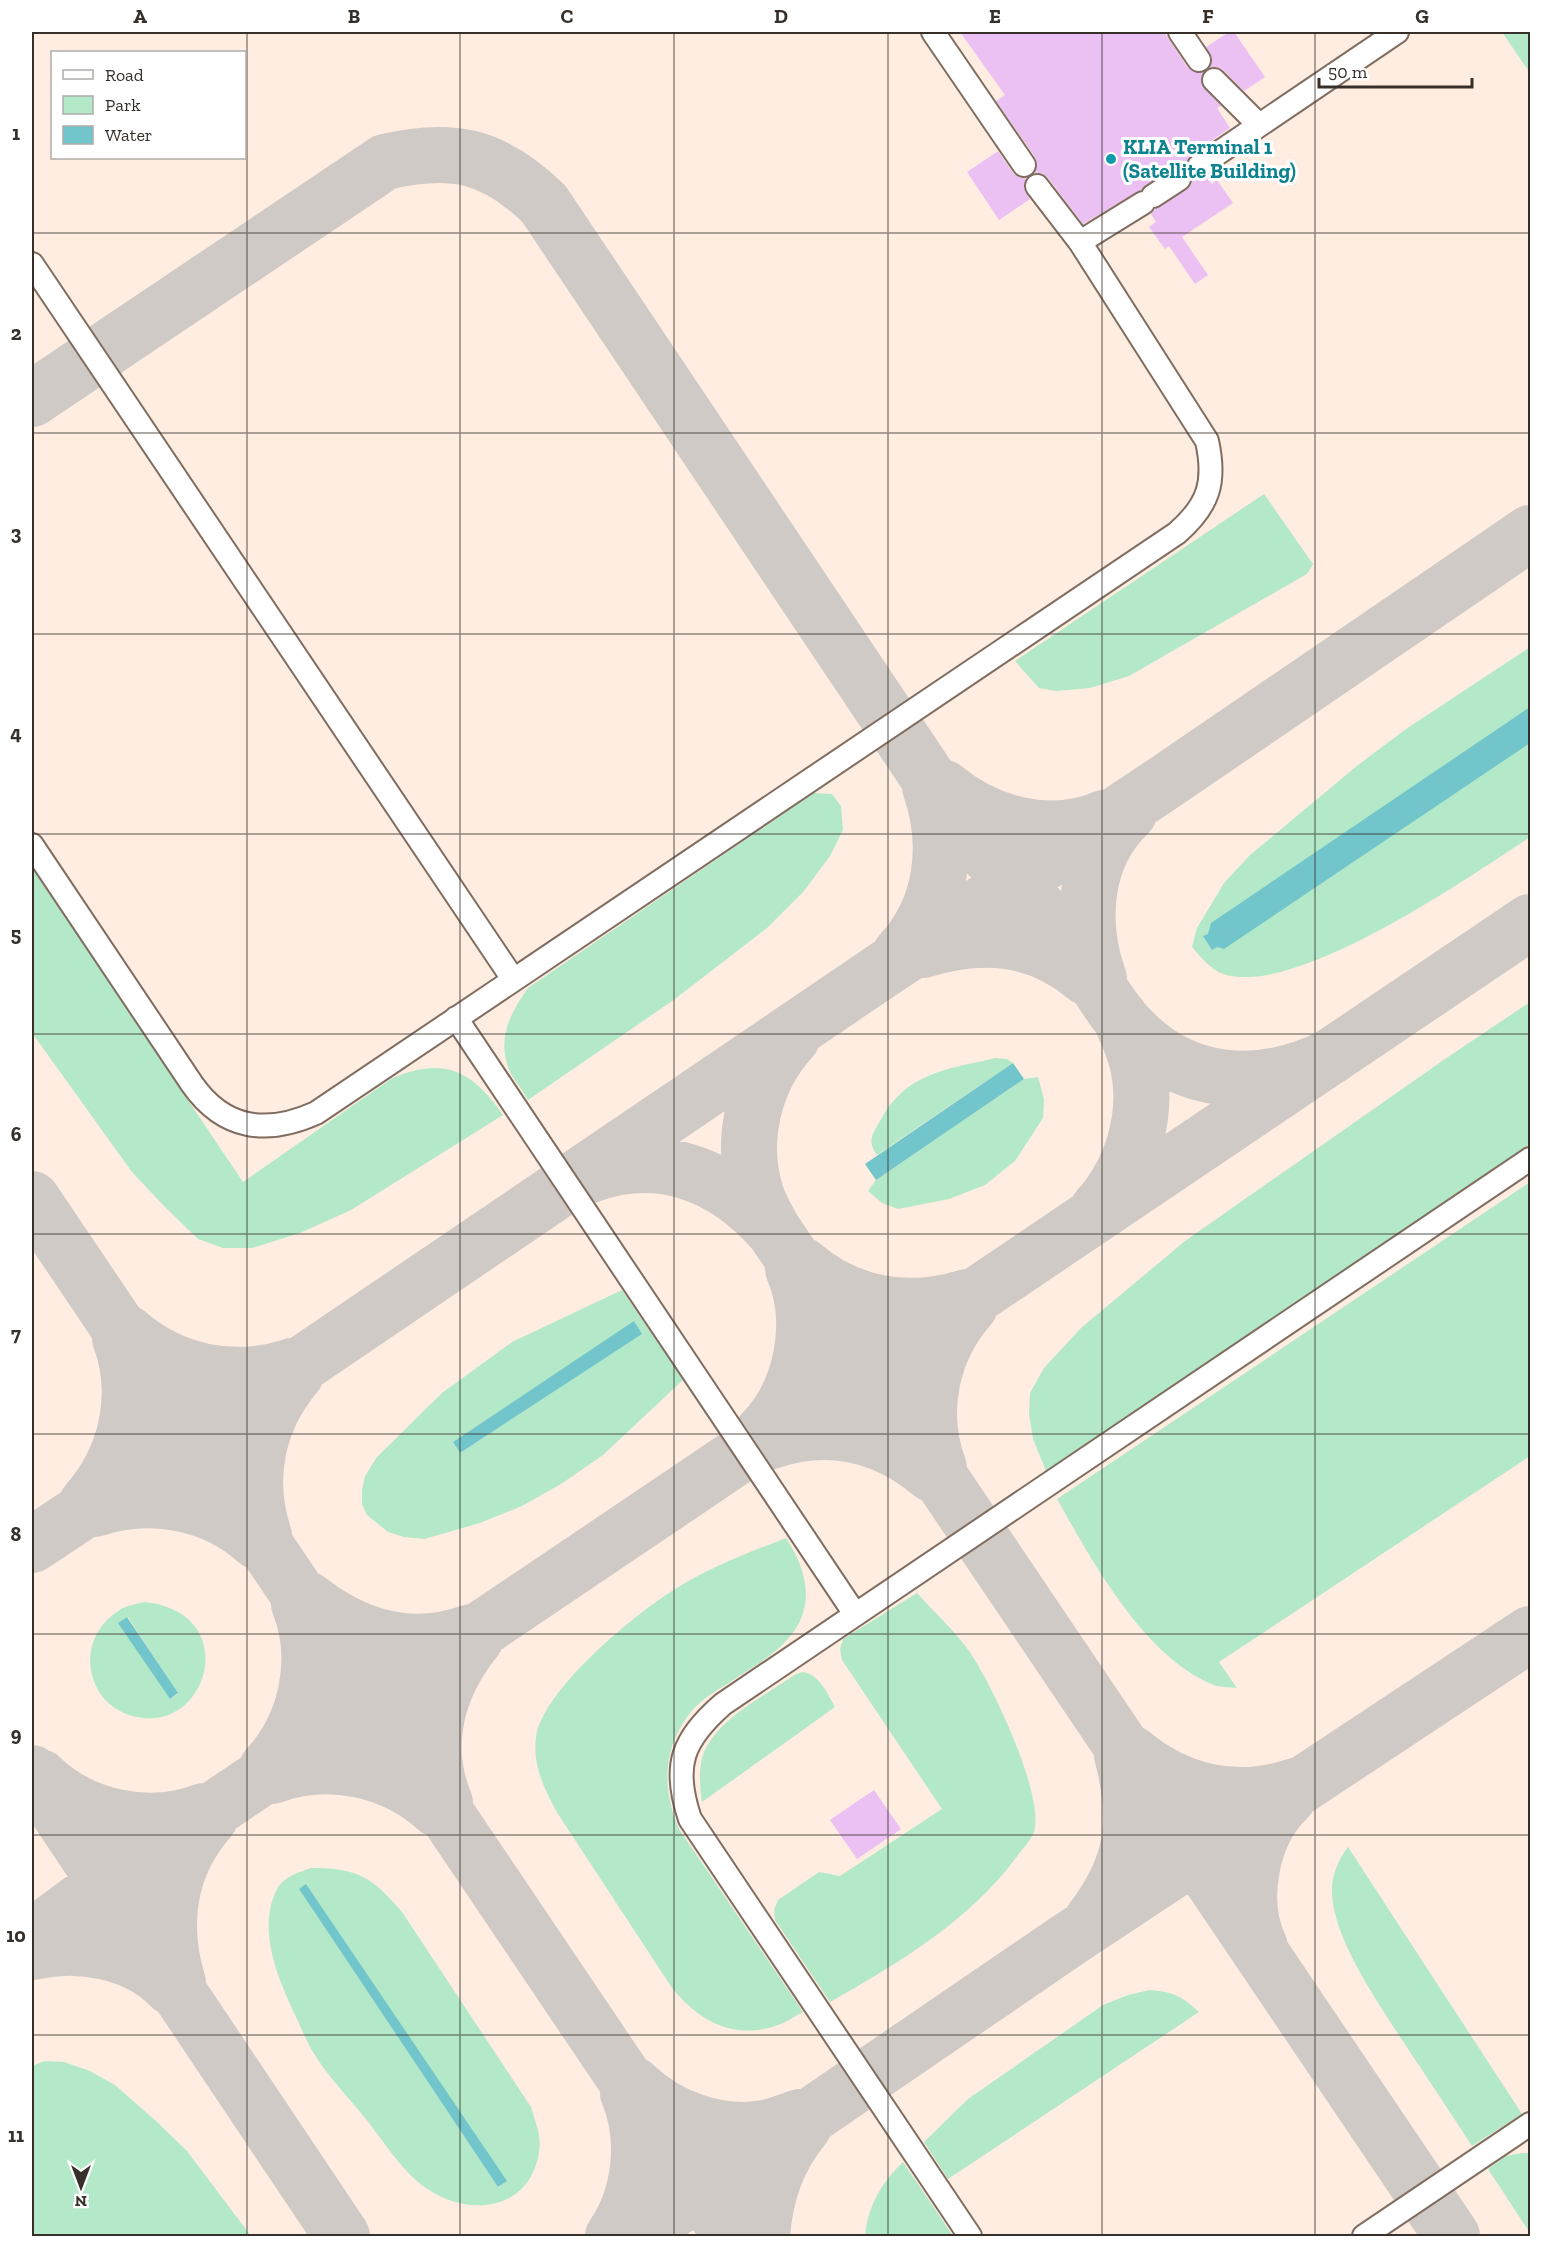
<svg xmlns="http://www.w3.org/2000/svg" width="1562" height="2268" viewBox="0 0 1562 2268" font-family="'Zilla Slab',serif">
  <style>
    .built { fill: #feede0; fill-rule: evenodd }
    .green { fill: #b3e9c8; fill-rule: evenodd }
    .water { fill: #72c5ca }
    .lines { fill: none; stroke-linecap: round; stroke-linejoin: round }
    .taxiway { stroke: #cfcac6; stroke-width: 56 }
    .building { fill: #ebc1f3 }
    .minor-casing { stroke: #806d60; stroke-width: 26 }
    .minor { stroke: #fff; stroke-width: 22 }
    .grid { fill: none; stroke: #372f29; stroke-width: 1.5; stroke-opacity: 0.55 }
    .culture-dot { fill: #0f9aa8; stroke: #fff; stroke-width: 2 }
    .labels { text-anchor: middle; stroke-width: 6; stroke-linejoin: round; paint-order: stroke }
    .culture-label { font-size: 21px; font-weight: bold; fill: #0d838f; stroke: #fff; text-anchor: start }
    .neatline { fill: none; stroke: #372f29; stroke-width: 2 }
    .grid-label { font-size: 20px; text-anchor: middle; font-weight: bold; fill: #372f29 }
  </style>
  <rect width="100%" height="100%" fill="#fcf8f5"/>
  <path class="built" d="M32,32h1498v2204h-1498zM52,52h192v106h-192z"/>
  <path class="green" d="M1502,32h28v41z
    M1264,494l49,70 -6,10 -178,102 -39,12 -34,3 -17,-3 -24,-27z
    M1530,647v190c-61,40 -235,161 -307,137 -12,-4 -23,-18 -31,-27l5,-19 27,-45 25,-27 109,-91 48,-36z
    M814,793l18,1 9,12 2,24 -13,26 -26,35 -37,37 -92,71 -147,101c-5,-9 -13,-19 -18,-28 -14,-32 0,-59 18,-84z
    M32,868l211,314 148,-103c52,-23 81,-9 112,36l-152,95 -51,23 -48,15h-29l-25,-9 -34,-33 -32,-34 -100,-139z
    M1530,1002v142l-484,327 -13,-32 -4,-25 1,-21 14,-25 37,-40 104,-87 260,-182z
    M995,1058l12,1 6,4 -136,92c-10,-14 -5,-20 3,-34 26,-49 66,-51 115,-63z
    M1038,1077l6,22 -1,19 -28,43 -30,24 -36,14 -51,10 -16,-6 -14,-12 8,-11 148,-101z
    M1530,1182v274l-311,206 18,26c-7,-1 -16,0 -23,-3 -70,-28 -122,-124 -157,-186z
    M622,1290l61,90 -80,75 -42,29 -39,22 -42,17 -56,16 -20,-2 -16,-5 -21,-17 -5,-11v-14l3,-14 12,-19 65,-64 70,-51zM634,1322l7,12 -181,119 -7,-11z
    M786,1538c22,33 31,72 -1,104 -15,16 -37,28 -55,40 -14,9 -30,18 -40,31 -28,36 -28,76 -11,116l124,183c-8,4 -16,10 -25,13 -44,16 -79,-4 -106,-37l-114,-174c-13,-23 -26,-49 -22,-77 7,-46 92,-117 130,-142 37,-25 79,-41 120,-57z
    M917,1593c17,19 37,37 52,58 22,31 76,144 65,181 -3,8 -11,16 -16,23 -47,65 -119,108 -188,147l-55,-82 -1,-10 4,-10 41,-28 21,4 102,-67 -100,-149 -2,-11 3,-10z
    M144,1602c102,10 63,139 -15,113 -14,-5 -27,-15 -33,-29 -14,-30 -2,-62 27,-78 6,-3 14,-4 21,-6zM128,1617l50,77 -8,5 -51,-76z
    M803,1672c17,3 24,21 32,35l-133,95c-2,-15 -4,-32 1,-47 13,-36 63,-60 93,-81z
    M1348,1847l174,267 -50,32c-22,-34 -44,-67 -66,-100 -25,-39 -72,-105 -74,-152 -1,-17 6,-34 16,-47z
    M311,1868c47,0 61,9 91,44l129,195c4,14 11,30 8,45 -9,59 -70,66 -113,36 -23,-16 -40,-43 -57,-65 -18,-23 -41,-46 -56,-71 -6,-10 -11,-22 -16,-33 -18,-38 -41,-89 -20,-130 7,-13 23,-17 34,-21zM299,1889l207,292 -7,6h-1z
    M1150,1990c23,2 32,6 49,22l-251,167 -24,-37 44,-43 135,-94 25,-10z
    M45,2061l19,1 26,9 25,14 41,36 31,30 64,85h-219v-170z
    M1522,2153h8v80l-42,-64 18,-13z
    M903,2162l50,74h-88c3,-30 16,-53 38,-74z"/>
  <path class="water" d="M1530,707v36l-306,206 -7,-2 -5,3 -9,-14 5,-2 3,-11z
    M1013,1063l11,16 -148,101 -11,-16z
    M634,1321l8,13 -182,119 -7,-11z
    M127,1617l51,76 -8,6 -52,-76z
    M306,1884l201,297 -9,6 -199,-298z"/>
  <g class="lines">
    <path class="taxiway" d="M32,399l353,-237c67,-16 109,-7 159,42l404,603c35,47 78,85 116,129 24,29 40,66 66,93 56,59 132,62 202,27
      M944,788c43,36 106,53 160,30
      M923,950c59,-18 114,-14 163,27
      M900,954c43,-45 50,-110 30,-167
      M1099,979c-20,-56 -16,-123 30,-166
      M792,1038c-38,41 -53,102 -36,156 4,13 11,25 18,37l678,1005
      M587,1176c71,-27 136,-2 185,53
      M32,1199l699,1037
      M1098,1209c34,-38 51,-93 40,-144 -4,-17 -11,-32 -18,-48
      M802,1265c48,41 106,50 165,32
      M127,1333c46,40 107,52 165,33
      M762,1433c40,-40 54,-111 31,-164
      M768,1442c60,-21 116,-8 164,32
      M939,1468c-21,-56 -8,-118 31,-162
      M87,1503c40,-45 54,-108 33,-165
      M94,1509c57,-18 119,-8 164,33
      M264,1536c-19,-58 -7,-116 32,-162
      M32,1545l161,-107 690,-468 281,-187 366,-250
      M307,1599c48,38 104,55 164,33
      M1131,1753c47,39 104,53 164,33
      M267,1768c40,-43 54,-109 32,-164
      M32,1773l310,463
      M272,1776c56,-21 121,-7 165,33
      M40,1777c42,41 109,55 164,34
      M445,1803c-24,-59 -8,-117 31,-165
      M1092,1920c42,-54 47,-100 30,-165
      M32,1937l73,-54 1425,-961
      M1260,1947c-22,-47 -9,-114 28,-149
      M32,1952c47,-11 105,-1 139,35
      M178,1983c-18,-59 -10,-118 32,-165
      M634,2085c33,32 84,51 130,43 12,-2 24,-7 36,-11
      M613,2236c28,-40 34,-98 15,-143
      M635,2236l436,-298 459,-304
      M762,2236c3,-42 15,-77 42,-110"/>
  </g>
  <path class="building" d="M960,32h204l24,36 6,4h9l-2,12 20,22 -4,2 13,20 -39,27 -4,6 -1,6 -7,-1 -7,2 -31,22 -58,34 -35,-46 -6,-5h-7l2,-8 -2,-8 -39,-56 9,-6z
    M1229,32h5l31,45 -21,14 -21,-21 -6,-3h-7l2,-9 -6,-11z
    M998,151l15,22 6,4 8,1 -3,10 6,11 -31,21 -32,-48z
    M1207,177l5,7 5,-4 16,23 -51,34 26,38 -13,9 -26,-38 -4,3 -16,-22 7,-5 -5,-8 4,-5 31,-19 5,-5 1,-7 7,1z
    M874,1790l27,39 -44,30 -27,-39z"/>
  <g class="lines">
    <defs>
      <path id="minor" d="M933,32l91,133
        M1180,32l19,28
        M1214,80l44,44
        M1199,166l198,-134
        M1153,196l26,-17
        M1080,242l63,-39
        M32,264l481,715
        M32,845l160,239c32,46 75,51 124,29l861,-580c32,-28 39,-51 30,-92l-127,-199 -43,-56
        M456,1018l399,596
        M970,2236l-280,-417c-18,-53 -8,-79 33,-115l807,-545
        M1364,2236l166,-112"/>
    </defs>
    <use href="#minor" class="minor-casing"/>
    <use href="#minor" class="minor"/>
  </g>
  <path class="grid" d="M247,32v2204M460,32v2204M674,32v2204M888,32v2204M1102,32v2204M1315,32v2204M32,233h1498M32,433h1498M32,634h1498M32,834h1498M32,1034h1498M32,1234h1498M32,1434h1498M32,1634h1498M32,1835h1498M32,2035h1498"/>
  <circle class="culture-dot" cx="1111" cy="159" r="6"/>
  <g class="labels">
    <g class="culture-label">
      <text x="1123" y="154">KLIA Terminal 1<tspan x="1123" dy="24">(Satellite Building)</tspan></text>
    </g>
  </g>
  <rect width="1562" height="2268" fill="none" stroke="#ffffff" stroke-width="66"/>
  <rect x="51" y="51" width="195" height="108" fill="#ffffff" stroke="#afaca9" stroke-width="1.5"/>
  <rect x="63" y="70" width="30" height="9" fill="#ffffff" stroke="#afaca9" stroke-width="1.5"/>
  <text x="105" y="81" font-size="18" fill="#372f29">Road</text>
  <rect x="63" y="96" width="30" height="18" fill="#b3e9c8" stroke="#afaca9" stroke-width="1.5"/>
  <text x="105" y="111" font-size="18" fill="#372f29">Park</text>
  <rect x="63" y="126" width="30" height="18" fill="#72c5ca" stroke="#afaca9" stroke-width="1.5"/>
  <text x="105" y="141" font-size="18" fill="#372f29">Water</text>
  <g transform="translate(81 2187) rotate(180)" stroke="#ffffff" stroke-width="4.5" paint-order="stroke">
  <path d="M0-4.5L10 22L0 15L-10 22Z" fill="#372f29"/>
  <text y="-9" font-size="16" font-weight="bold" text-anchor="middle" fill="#372f29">N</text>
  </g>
  <path d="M1319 78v9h153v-9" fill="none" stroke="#372f29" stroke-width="3"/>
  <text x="1328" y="78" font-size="18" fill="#372f29" stroke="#ffffff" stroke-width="4.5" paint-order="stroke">50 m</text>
  <rect x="33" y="33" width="1496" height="2202" class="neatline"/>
  <g class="grid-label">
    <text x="140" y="23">A</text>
    <text x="354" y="23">B</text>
    <text x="567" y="23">C</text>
    <text x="781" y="23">D</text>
    <text x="995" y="23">E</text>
    <text x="1208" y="23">F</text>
    <text x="1422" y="23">G</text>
    <text x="16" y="140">1</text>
    <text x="16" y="340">2</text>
    <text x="16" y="540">3</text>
    <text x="16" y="740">4</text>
    <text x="16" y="941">5</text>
    <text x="16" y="1141">6</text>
    <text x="16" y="1341">7</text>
    <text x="16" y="1541">8</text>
    <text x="16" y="1741">9</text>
    <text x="16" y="1942">10</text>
    <text x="16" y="2142">11</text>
  </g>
</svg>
